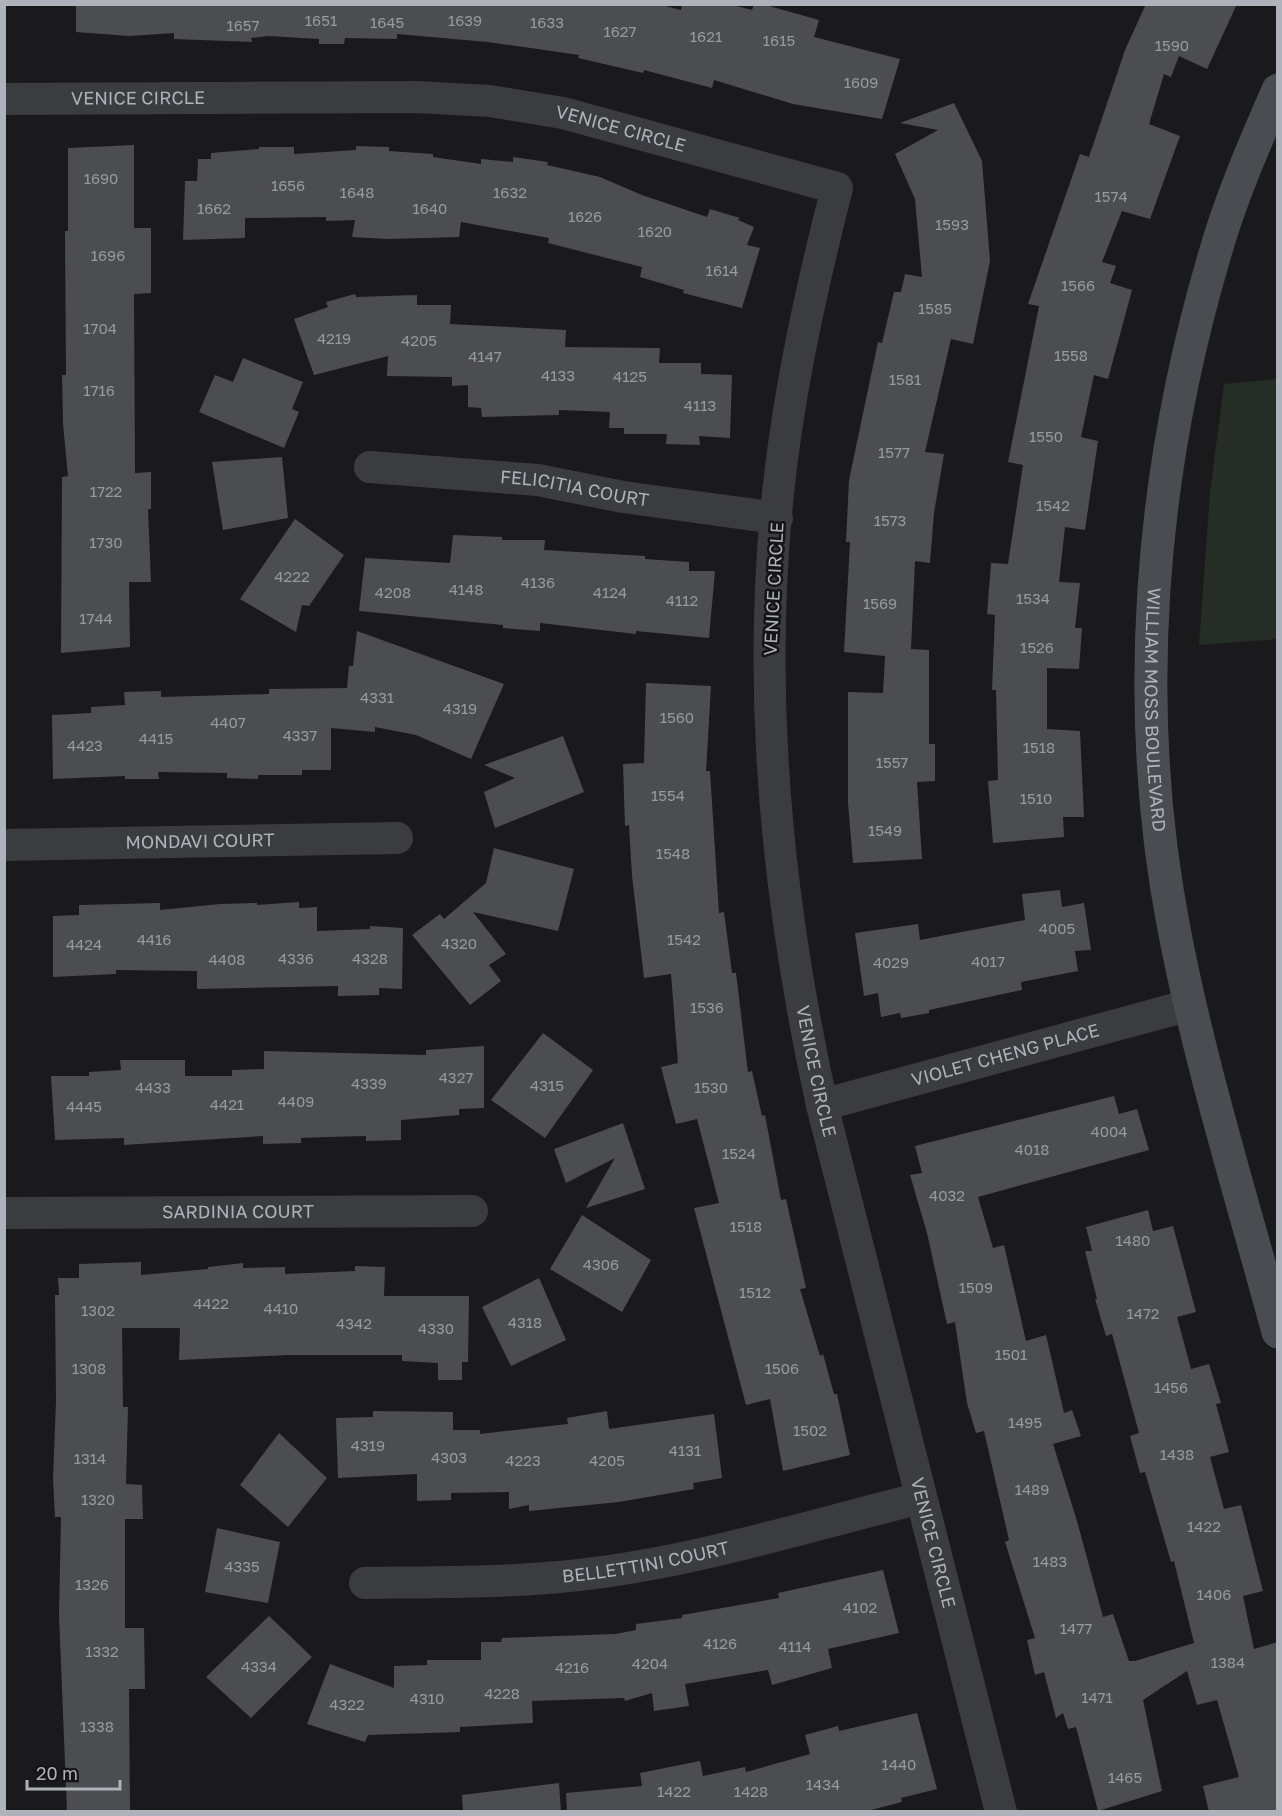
<svg xmlns="http://www.w3.org/2000/svg" width="1282" height="1816" viewBox="0 0 1282 1816" font-family="'Golos Text',sans-serif">
  <style>
    .green { fill: #262d27 }
    .building { fill: #4c4d51 }
    .lines { fill: none; stroke-linecap: round; stroke-linejoin: round }
    .street { stroke: #3b3c40; stroke-width: 32 }
    .secondary { stroke: #494c50; stroke-width: 33 }
    .labels { text-anchor: middle; stroke-width: 5; stroke-linejoin: round; paint-order: stroke }
    .number-label { font-size: 15px; fill: #9699a0 }
    .street-label { font-size: 18px; fill: #aeb2ba; stroke: #151517 }
  </style>
  <rect width="100%" height="100%" fill="#1a1a1c"/>
  <path class="green" d="M1277,379v260l-78,6 11,-152 14,-109z"/>
  <path class="building" d="M76,4h581l24,6 1,-6h46l24,6 2,-6h8l57,16 -5,17 86,22 -18,60 -89,-15 -79,-24 -2,8 -68,-18 -1,3 -65,-15 1,-3 -91,-13 -91,-8v5l-52,-1 -1,6h-25v-5l-51,-3 -17,2 1,4 -78,-3v-6l-44,3 -54,-4z
    M1146,4h91l-30,65 -28,-13 -8,21 -7,-3 -15,50 31,12 -30,83 -28,-8 -20,51 14,4 -6,17 22,7 -24,89 -14,-4 -13,62 17,4 -13,89 -20,-3 -6,55 21,1 -5,45h7l-3,41 -32,-1v61l33,2 4,86h-21l1,20 -71,6 -5,-62 10,-1 -2,-90h-4l3,-75 -8,-1 4,-51 17,1 15,-99 -15,-3 31,-156 -11,-2 52,-150 9,3 36,-107z
    M954,103l28,58 8,100 -17,83 -22,-5 -26,113 19,2 -10,59 -4,50 -15,-2 -4,88 18,1v94h6v37l-18,1 5,77 -69,4 -5,-60v-111l35,1 2,-37 -41,-4 6,-110h-4l3,-62 29,-138 4,1 12,-51h7l4,-18 17,3 -7,-78 -20,-45 43,-24 -38,-7z
    M134,145v83h17v65l-17,1 1,179 16,-1v37h-3l3,73h-22l1,65 -69,6 1,-176 6,-1 -5,-52 -1,-49h4l-1,-144h3v-83z
    M356,146l33,1v4l44,3v3l48,7v-5l32,3v-5l35,5 -1,3 53,12 42,18 65,22 3,-8 30,9 -2,2 16,7 -7,18 13,3 -18,60 -59,-15 1,-3 -44,-13 2,-10 -94,-24 1,-5 -88,-16 -2,15 -71,2 -36,-2 3,-17 -29,1v-4l-81,1v20l-62,2 2,-59h12l1,-22h13v-6l48,-4v-2h35v7l62,-4z
    M355,294l1,3 61,-2v10h34l-1,19 116,6 -1,17 95,1 -1,15h42v11l31,1 -2,63 -31,-2 1,9 -34,-1 1,-10h-43v-6h-15l1,-16 -51,-2v5l-77,2 -1,-9 -13,-1v-22l-16,1v-9l-65,-1 1,-20 -74,19 -20,-56 34,-12 -2,-5z
    M243,358l60,24 -11,27 7,3 -15,36 -85,-36 16,-37 18,7z
    M282,457l6,61 -65,12 -11,-68z
    M295,519l49,36 -35,51 -7,-1 -6,27 -56,-33z
    M453,535l49,2v3h43l-1,10 101,6v3l44,3v9h26l-6,67 -73,-7v3l-96,-11v8l-37,-3v-3l-144,-14 6,-53 85,5z
    M357,631l147,53 -33,75 -55,-24 -41,-8v5l-44,-4v42h-29v5h-44v4l-31,-1v-5l-69,-1 1,7h-34v-3l-72,3 -1,-64 39,-2v-6l34,-2 -1,-13 37,-1v6l108,-3v-5l78,-1 2,-22h4z
    M646,683l65,3 -5,85h4l9,142 5,-1 8,61h4l12,99 4,-1 10,45 3,-1 16,85 5,-1 20,89 -6,1 20,67 3,-2 11,40h3l13,61 -67,16 -13,-72 -24,6 -52,-197 25,-5 -22,-84 -21,5 -15,-57 17,-4 -7,-89 -27,4 -12,-102 -3,-51 -4,1 -2,-62 21,-1z
    M563,736l21,56 -89,36 -11,-36 31,-14 -31,-13z
    M494,848l80,21 -16,62 -85,-19 33,42 -17,11 12,16 -31,24 -58,-70 28,-21 4,5 42,-36z
    M1060,890l2,17 22,-4 7,47 -16,1 3,20 -57,11 1,8 -93,20v3l-28,5 -1,-5 -19,4 -3,-24 -14,3 -9,-63 63,-9 2,16 105,-20 -3,-26z
    M299,902v6l18,-1v24l53,-2v-3l33,2 -1,61 -23,-1v7l-41,1v-10l-141,3v-18l-81,-1v4l-63,3v-61l26,-1v-10l81,-2v7l60,-6 37,-1v2z
    M543,1033l50,37 -48,68 -54,-38z
    M484,1046v62l-25,1v6l-58,5v20l-35,1v-5l-39,1 -26,1v5l-38,1v-8l-139,9v-7l-69,2 -4,-64h38v-4l32,-2 -1,-10h65v16h47v-6l32,-1v-18l162,4v-5z
    M1114,1096l5,18 18,-5 12,41 -171,47 15,51 11,-3 22,96 20,-6 18,78 8,-3 9,26 -28,8 24,77 26,96 10,-3 16,47h6l59,-18 -20,-82 -3,1 -26,-90 -5,1 -10,-37 9,-3 -27,-99 -6,2 -11,-37h2l-12,-48h7l-6,-24 62,-17 5,21 20,-5 23,86 -19,5 14,52 18,-5 12,39 -5,1 13,48 -19,5 14,52 17,-4 22,86 -20,5 11,53 24,-7v170h-69l-6,-26 36,-9 -22,-77 -20,5 -10,-34 -44,29 19,91 -64,20 -22,-84 -8,2 -5,-16 -7,5 -12,-46 -9,3 -8,-35 8,-2 -30,-96 4,-2 -25,-109 -8,2 -9,-30 -12,-81 -8,2 -20,-91 -17,-58 12,-2 -7,-27z
    M623,1123l22,66 -59,19 29,-50 -49,25 -12,-34z
    M582,1215l69,45 -29,52 -72,-43z
    M141,1262v13l67,-6v-2l35,-4v5l42,-1v7l70,-3v-5l30,1 -1,29h85l-1,66h-6v18h-24v-17l-36,-2v-6h-114l-109,5 1,-32h-58l1,79h5l-2,77 16,1 1,34h-18v109h19l1,61h-16l1,123h-63l-8,-197 2,-98h-6l-2,-38 3,-78 -1,-106h4l-1,-17h21v-14z
    M539,1278l27,62 -55,26 -29,-59z
    M373,1411l80,1v18h27v4l88,-10 -1,-6 40,-7 2,18 105,-15 8,64 -29,5 1,6 -75,13 -90,9v-6l-20,4v-17l-58,1v7l-34,1v-27l-79,4 -2,-60 37,-1z
    M279,1433l48,45 -39,49 -48,-42z
    M217,1528l63,14 -12,61 -63,-11z
    M883,1570l16,63 -71,16 4,19 -60,17 -4,-15 -83,14 4,22 -35,5 -2,-18 -27,8 -1,-3 -92,3 1,22 -73,4v5l-92,3 -3,7 -58,-18 23,-60 64,24v-22l33,-1v-5h54v-18h20l1,-4 114,-4 20,-4v-6l46,-6v-3l97,-17 -1,-5z
    M269,1616l43,41 -61,61 -45,-41z
    M917,1713l20,76 -36,9 1,4 -39,10h-296l-1,-19 76,-7 -2,-13 60,-12 3,15 42,-9 1,5 64,-18 -5,-19 33,-9 1,5z
    M559,1783l2,29h-98l-1,-17z"/>
  <g class="lines">
    <g class="street">
      <path id="s1" d="M4,99l411,-2 75,4 73,12 274,75c-19,74 -36,148 -48,223 -38,232 -17,466 33,694l179,707"/>
      <path id="s2" d="M370,467l168,13 85,17 154,21"/>
      <path id="s3" d="M4,845l393,-7"/>
      <path id="s4" d="M822,1105l368,-100"/>
      <path id="s5" d="M4,1213l468,-2"/>
      <path id="s6" d="M365,1583c72,-1 143,0 214,-8 116,-13 229,-49 342,-77"/>
    </g>
    <path class="secondary" id="s7" d="M1278,90c-24,55 -48,110 -64,167 -64,217 -83,449 -40,672 26,136 68,269 104,403"/>
  </g>
  <g class="labels">
    <g class="number-label">
      <text x="321" y="26">1651</text>
      <text x="465" y="26">1639</text>
      <text x="387" y="28">1645</text>
      <text x="547" y="28">1633</text>
      <text x="243" y="31">1657</text>
      <text x="620" y="37">1627</text>
      <text x="706" y="42">1621</text>
      <text x="779" y="46">1615</text>
      <text x="1172" y="51">1590</text>
      <text x="861" y="88">1609</text>
      <text x="101" y="184">1690</text>
      <text x="288" y="191">1656</text>
      <text x="357" y="198">1648</text>
      <text x="510" y="198">1632</text>
      <text x="1111" y="202">1574</text>
      <text x="214" y="214">1662</text>
      <text x="430" y="214">1640</text>
      <text x="585" y="222">1626</text>
      <text x="952" y="230">1593</text>
      <text x="655" y="237">1620</text>
      <text x="108" y="261">1696</text>
      <text x="722" y="276">1614</text>
      <text x="1078" y="291">1566</text>
      <text x="935" y="314">1585</text>
      <text x="100" y="334">1704</text>
      <text x="334" y="344">4219</text>
      <text x="419" y="346">4205</text>
      <text x="1071" y="361">1558</text>
      <text x="485" y="362">4147</text>
      <text x="558" y="381">4133</text>
      <text x="630" y="382">4125</text>
      <text x="905" y="385">1581</text>
      <text x="99" y="396">1716</text>
      <text x="700" y="411">4113</text>
      <text x="1046" y="442">1550</text>
      <text x="894" y="458">1577</text>
      <text x="106" y="497">1722</text>
      <text x="1053" y="511">1542</text>
      <text x="890" y="526">1573</text>
      <text x="106" y="548">1730</text>
      <text x="292" y="582">4222</text>
      <text x="538" y="588">4136</text>
      <text x="466" y="595">4148</text>
      <text x="393" y="598">4208</text>
      <text x="610" y="598">4124</text>
      <text x="1033" y="604">1534</text>
      <text x="682" y="606">4112</text>
      <text x="880" y="609">1569</text>
      <text x="96" y="624">1744</text>
      <text x="1037" y="653">1526</text>
      <text x="377" y="703">4331</text>
      <text x="460" y="714">4319</text>
      <text x="677" y="723">1560</text>
      <text x="228" y="728">4407</text>
      <text x="300" y="741">4337</text>
      <text x="156" y="744">4415</text>
      <text x="85" y="751">4423</text>
      <text x="1039" y="753">1518</text>
      <text x="892" y="768">1557</text>
      <text x="668" y="801">1554</text>
      <text x="1036" y="804">1510</text>
      <text x="885" y="836">1549</text>
      <text x="673" y="859">1548</text>
      <text x="1057" y="934">4005</text>
      <text x="154" y="945">4416</text>
      <text x="684" y="945">1542</text>
      <text x="459" y="949">4320</text>
      <text x="84" y="950">4424</text>
      <text x="296" y="964">4336</text>
      <text x="370" y="964">4328</text>
      <text x="227" y="965">4408</text>
      <text x="988" y="967">4017</text>
      <text x="891" y="968">4029</text>
      <text x="707" y="1013">1536</text>
      <text x="456" y="1083">4327</text>
      <text x="369" y="1089">4339</text>
      <text x="547" y="1091">4315</text>
      <text x="153" y="1093">4433</text>
      <text x="711" y="1093">1530</text>
      <text x="296" y="1107">4409</text>
      <text x="227" y="1110">4421</text>
      <text x="84" y="1112">4445</text>
      <text x="1109" y="1137">4004</text>
      <text x="1032" y="1155">4018</text>
      <text x="739" y="1159">1524</text>
      <text x="947" y="1201">4032</text>
      <text x="746" y="1232">1518</text>
      <text x="1133" y="1246">1480</text>
      <text x="601" y="1270">4306</text>
      <text x="976" y="1293">1509</text>
      <text x="755" y="1298">1512</text>
      <text x="211" y="1309">4422</text>
      <text x="281" y="1314">4410</text>
      <text x="98" y="1316">1302</text>
      <text x="1143" y="1319">1472</text>
      <text x="525" y="1328">4318</text>
      <text x="354" y="1329">4342</text>
      <text x="436" y="1334">4330</text>
      <text x="1011" y="1360">1501</text>
      <text x="89" y="1374">1308</text>
      <text x="782" y="1374">1506</text>
      <text x="1171" y="1393">1456</text>
      <text x="1025" y="1428">1495</text>
      <text x="810" y="1436">1502</text>
      <text x="368" y="1451">4319</text>
      <text x="685" y="1456">4131</text>
      <text x="1177" y="1460">1438</text>
      <text x="449" y="1463">4303</text>
      <text x="90" y="1464">1314</text>
      <text x="523" y="1466">4223</text>
      <text x="607" y="1466">4205</text>
      <text x="1032" y="1495">1489</text>
      <text x="98" y="1505">1320</text>
      <text x="1204" y="1532">1422</text>
      <text x="1050" y="1567">1483</text>
      <text x="242" y="1572">4335</text>
      <text x="92" y="1590">1326</text>
      <text x="1214" y="1600">1406</text>
      <text x="860" y="1613">4102</text>
      <text x="1076" y="1634">1477</text>
      <text x="720" y="1649">4126</text>
      <text x="795" y="1652">4114</text>
      <text x="102" y="1657">1332</text>
      <text x="1228" y="1668">1384</text>
      <text x="650" y="1669">4204</text>
      <text x="259" y="1672">4334</text>
      <text x="572" y="1673">4216</text>
      <text x="502" y="1699">4228</text>
      <text x="1097" y="1703">1471</text>
      <text x="427" y="1704">4310</text>
      <text x="347" y="1710">4322</text>
      <text x="97" y="1732">1338</text>
      <text x="899" y="1770">1440</text>
      <text x="1125" y="1783">1465</text>
      <text x="823" y="1790">1434</text>
      <text x="674" y="1797">1422</text>
      <text x="751" y="1797">1428</text>
    </g>
    <g class="street-label">
      <text dy="6" stroke="none"><textPath href="#s1" startOffset="134">VENICE CIRCLE</textPath></text>
      <text dy="6" stroke="none"><textPath href="#s1" startOffset="620">VENICE CIRCLE</textPath></text>
      <text dy="6" stroke="none"><textPath href="#s2" startOffset="206">FELICITIA COURT</textPath></text>
      <text transform="translate(774 589) rotate(-87)" y="6">VENICE CIRCLE</text>
      <text dy="6" stroke="none"><textPath href="#s7" startOffset="638">WILLIAM MOSS BOULEVARD</textPath></text>
      <text dy="6" stroke="none"><textPath href="#s3" startOffset="196">MONDAVI COURT</textPath></text>
      <text dy="6" stroke="none"><textPath href="#s4" startOffset="190">VIOLET CHENG PLACE</textPath></text>
      <text dy="6" stroke="none"><textPath href="#s1" startOffset="1737">VENICE CIRCLE</textPath></text>
      <text dy="6" stroke="none"><textPath href="#s5" startOffset="234">SARDINIA COURT</textPath></text>
      <text dy="6" stroke="none"><textPath href="#s1" startOffset="2223">VENICE CIRCLE</textPath></text>
      <text dy="6" stroke="none"><textPath href="#s6" startOffset="282">BELLETTINI COURT</textPath></text>
    </g>
  </g>
  <rect width="1282" height="1816" fill="none" stroke="#aeb2ba" stroke-width="12"/>
  <path d="M27 1780v9h93v-9" fill="none" stroke="#aeb2ba" stroke-width="3"/>
  <text x="36" y="1780" font-size="18" fill="#aeb2ba" stroke="#151517" stroke-width="4.5" paint-order="stroke">20 m</text>
</svg>
